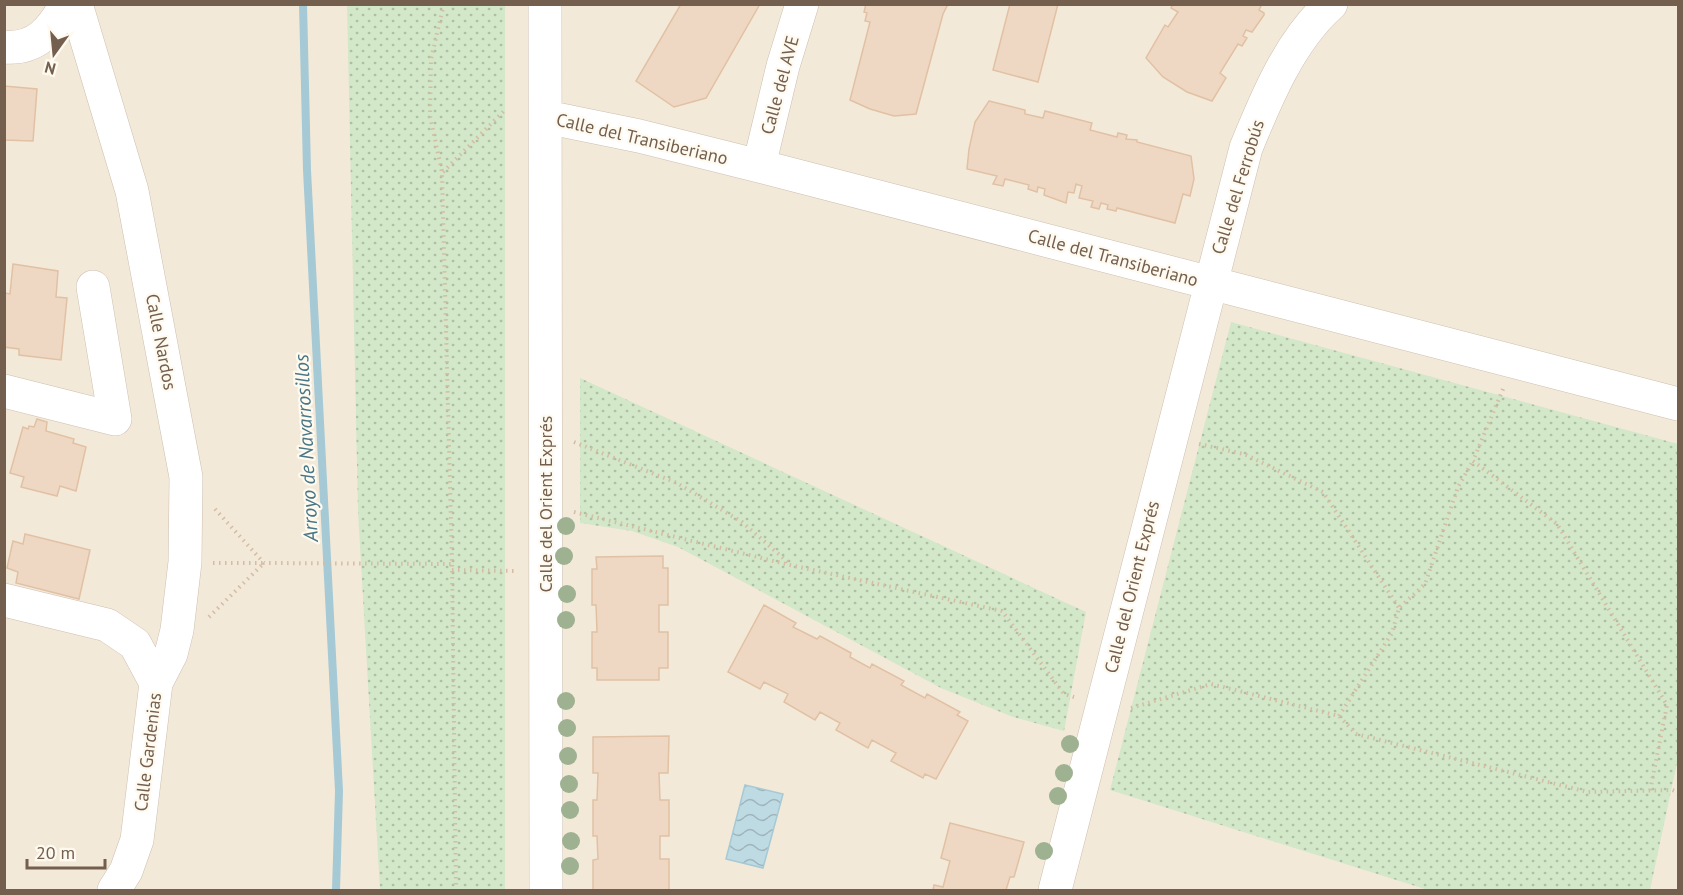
<svg xmlns="http://www.w3.org/2000/svg" width="1683" height="895" viewBox="0 0 1683 895" font-family="'PT Sans',sans-serif">
  <style>
    .residential { fill: #f3e9d8 }
    .park { fill: url(#park-dots) }
    .water { fill: url(#water-waves); stroke: #a5c9d5; stroke-width: 1.5 }
    .lines { fill: none; stroke-linecap: round; stroke-linejoin: round }
    .stream { stroke: #a5c9d5; stroke-width: 8 }
    .building { fill: #efd8c3; stroke: #e1c1a4; stroke-width: 1.5 }
    .minor-casing { stroke: #cdbfb0; stroke-width: 34 }
    .path { stroke: #d4bca5; stroke-width: 4; stroke-dasharray: 1.5 4.5; stroke-linecap: butt }
    .minor { stroke: #fff; stroke-width: 33 }
    .tree { fill: #9eb190 }
    .labels { text-anchor: middle; stroke-width: 4.5; stroke-linejoin: round; paint-order: stroke }
    .street-label { font-size: 18px; fill: #745f4e; stroke: #fefaf0 }
    .water-label { font-size: 20px; font-style: italic; fill: #497686; stroke: #fefaf0 }
  </style>
  <defs>
    <pattern id="park-dots" width="8" height="8" patternUnits="userSpaceOnUse" patternTransform="scale(1.5)"><rect width="8" height="8" fill="#d2e8c8"/><path d="M2 2h.1M6 6h.1" fill="none" stroke="#afbfa5" stroke-width="1.8" stroke-linecap="round"/></pattern>
    <pattern id="water-waves" width="16" height="10" patternUnits="userSpaceOnUse" patternTransform="scale(1.5)"><rect width="16" height="10" fill="#bedbe4"/><path d="M0 5q4-4 8 0t8 0" fill="none" stroke="#9fb5bb"/></pattern>
  </defs>
  <rect width="100%" height="100%" fill="#fbf6e9"/>
  <path class="residential" d="M5,5h1673v885h-1673z"/>
  <path class="park" d="M347,5h158v885h-125l-22,-378z
    M1231,322l447,122v314l-28,132h-222l-318,-100z
    M580,378l506,234 -22,119 -51,-14 -72,-29 -263,-141 -46,-16 -52,-8z"/>
  <path class="water" d="M745,785l38,9 -20,74 -37,-9z"/>
  <g class="lines">
    <path class="stream" d="M303,4l4,166 32,621 -3,99"/>
  </g>
  <path class="building" d="M681,4h79l-54,94 -32,9 -38,-26z
    M866,4h82l-5,10 -27,100 -22,2 -24,-7 -20,-9 20,-78 -5,-1 2,-8 -3,-1z
    M1010,4h48l-20,78 -45,-12z
    M1173,4h89l-3,6 5,3v2l-12,17 -6,-2 -3,6 4,2 -5,8 -4,-2 -18,29 6,5 -14,23 -25,-9 -24,-15 -17,-19 19,-33 3,2 10,-15 -7,-4z
    M4,86l33,3 -4,52 -29,-1z
    M989,101l36,9v4l18,4 2,-7 47,12 -2,7 27,7 1,-4 9,2 -1,4 11,1v2l54,14 3,23 -4,17 -7,-2 -8,29 -58,-15 -1,3 -9,-2 1,-4 -7,-2 -2,6 -8,-2 2,-6 -14,-3 3,-12 -6,-2 -2,9 -6,-1 -2,11 -22,-8 1,-6 -7,-2 -1,5 -9,-3 1,-4 -24,-6 -2,7 -10,-2 4,-8 -30,-7 2,-20 6,-27z
    M13,264l45,7 -2,26 11,1 -6,62 -42,-5v-6l-15,-2v-54l6,1z
    M37,419l10,3 -1,9 28,8 -1,4 13,4 -10,44 -16,-5 -3,10 -36,-9 3,-10 -14,-4 13,-46 5,2 1,-3 5,1z
    M25,534l65,16 -11,49 -63,-16 2,-11 -11,-4 6,-27 10,3z
    M663,556v12h5v37h-9v27h9v36h-9v12h-62v-12h-5v-36h5l-1,-27h-4v-36h5l-1,-12z
    M764,605l32,18 -3,4 24,12 3,-3 31,17 -1,4 20,11 2,-4 32,17 -3,4 24,13 2,-4 33,18 -3,3 11,6 -32,58 -11,-5 -2,4 -32,-17 5,-8 -24,-13 -4,8 -32,-18 4,-7 -20,-11 -5,8 -31,-18 4,-8 -24,-12 -4,7 -32,-17z
    M669,736l-1,37h-9l1,27h9v36h-9v23h9v31h-76v-30l5,-1 -1,-23h-4v-36h4l1,-27h-5v-36z
    M950,823l74,19 -10,35h-4l-4,13h-73l1,-5 9,2 7,-26 -9,-3z"/>
  <g class="lines">
    <defs>
      <path id="minor" d="M76,4l56,187 54,286 -1,85 -8,68 -6,24 -15,29
        M545,4l1,886
        M4,47c32,3 48,-17 62,-43
        M546,117l93,19 120,30 919,238
        M759,166l24,-100 19,-62
        M4,391l111,28 -22,-132
        M4,600l103,25 28,19 21,39 -19,157 -11,31 -12,19
        M1055,890l191,-742c20,-49 44,-108 85,-144"/>
    </defs>
    <use href="#minor" class="minor-casing"/>
    <path class="path" d="M444,4l-13,55 -1,57 12,56 10,392 4,326
      M443,172l62,-62
      M1503,389l-30,72 84,63 110,181 -17,86
      M574,442l103,41 65,39 48,42
      M1199,444l45,10 79,38 76,116
      M215,509l49,54 188,1
      M574,512l216,53 212,46 62,83 10,3
      M213,563h50
      M452,570l65,1
      M209,617l55,-54
      M1131,708l80,-24 128,32 17,18 232,58 84,-2 6,2
      M1339,716l53,-83 7,-25 26,-24 33,-97 15,-26"/>
    <use href="#minor" class="minor"/>
  </g>
  <g class="tree">
    <circle cx="566" cy="526" r="9"/>
    <circle cx="564" cy="556" r="9"/>
    <circle cx="567" cy="594" r="9"/>
    <circle cx="566" cy="620" r="9"/>
    <circle cx="566" cy="701" r="9"/>
    <circle cx="567" cy="728" r="9"/>
    <circle cx="1070" cy="744" r="9"/>
    <circle cx="568" cy="756" r="9"/>
    <circle cx="1064" cy="773" r="9"/>
    <circle cx="569" cy="784" r="9"/>
    <circle cx="1058" cy="796" r="9"/>
    <circle cx="570" cy="810" r="9"/>
    <circle cx="571" cy="841" r="9"/>
    <circle cx="1044" cy="851" r="9"/>
    <circle cx="570" cy="866" r="9"/>
  </g>
  <g class="labels">
    <g class="street-label">
      <text transform="translate(780 85) rotate(-75)" y="6">Calle del AVE</text>
      <text transform="translate(642 139) rotate(13)" y="6">Calle del Transiberiano</text>
      <text transform="translate(1238 187) rotate(-73)" y="6">Calle del Ferrobús</text>
      <text transform="translate(1113 258) rotate(15)" y="6">Calle del Transiberiano</text>
      <text transform="translate(161 342) rotate(79)" y="6">Calle Nardos</text>
      <text transform="translate(546 504) rotate(-90)" y="6">Calle del Orient Exprés</text>
      <text transform="translate(1132 587) rotate(-76)" y="6">Calle del Orient Exprés</text>
      <text transform="translate(148 752) rotate(-83)" y="6">Calle Gardenias</text>
    </g>
    <g class="water-label">
      <text transform="translate(306 448) rotate(-93)" y="7">Arroyo de Navarrosillos</text>
    </g>
  </g>
  <rect width="1683" height="895" fill="none" stroke="#745f4e" stroke-width="12"/>
  <g transform="translate(54 54) rotate(195)" stroke="#fefaf0" stroke-width="4.5" paint-order="stroke">
  <path d="M0-4.5L10 22L0 15L-10 22Z" fill="#745f4e"/>
  <text y="-9" font-size="16" font-weight="bold" text-anchor="middle" fill="#745f4e">N</text>
  </g>
  <path d="M27 859v9h78v-9" fill="none" stroke="#745f4e" stroke-width="3"/>
  <text x="36" y="859" font-size="18" fill="#745f4e" stroke="#fefaf0" stroke-width="4.5" paint-order="stroke">20 m</text>
</svg>
